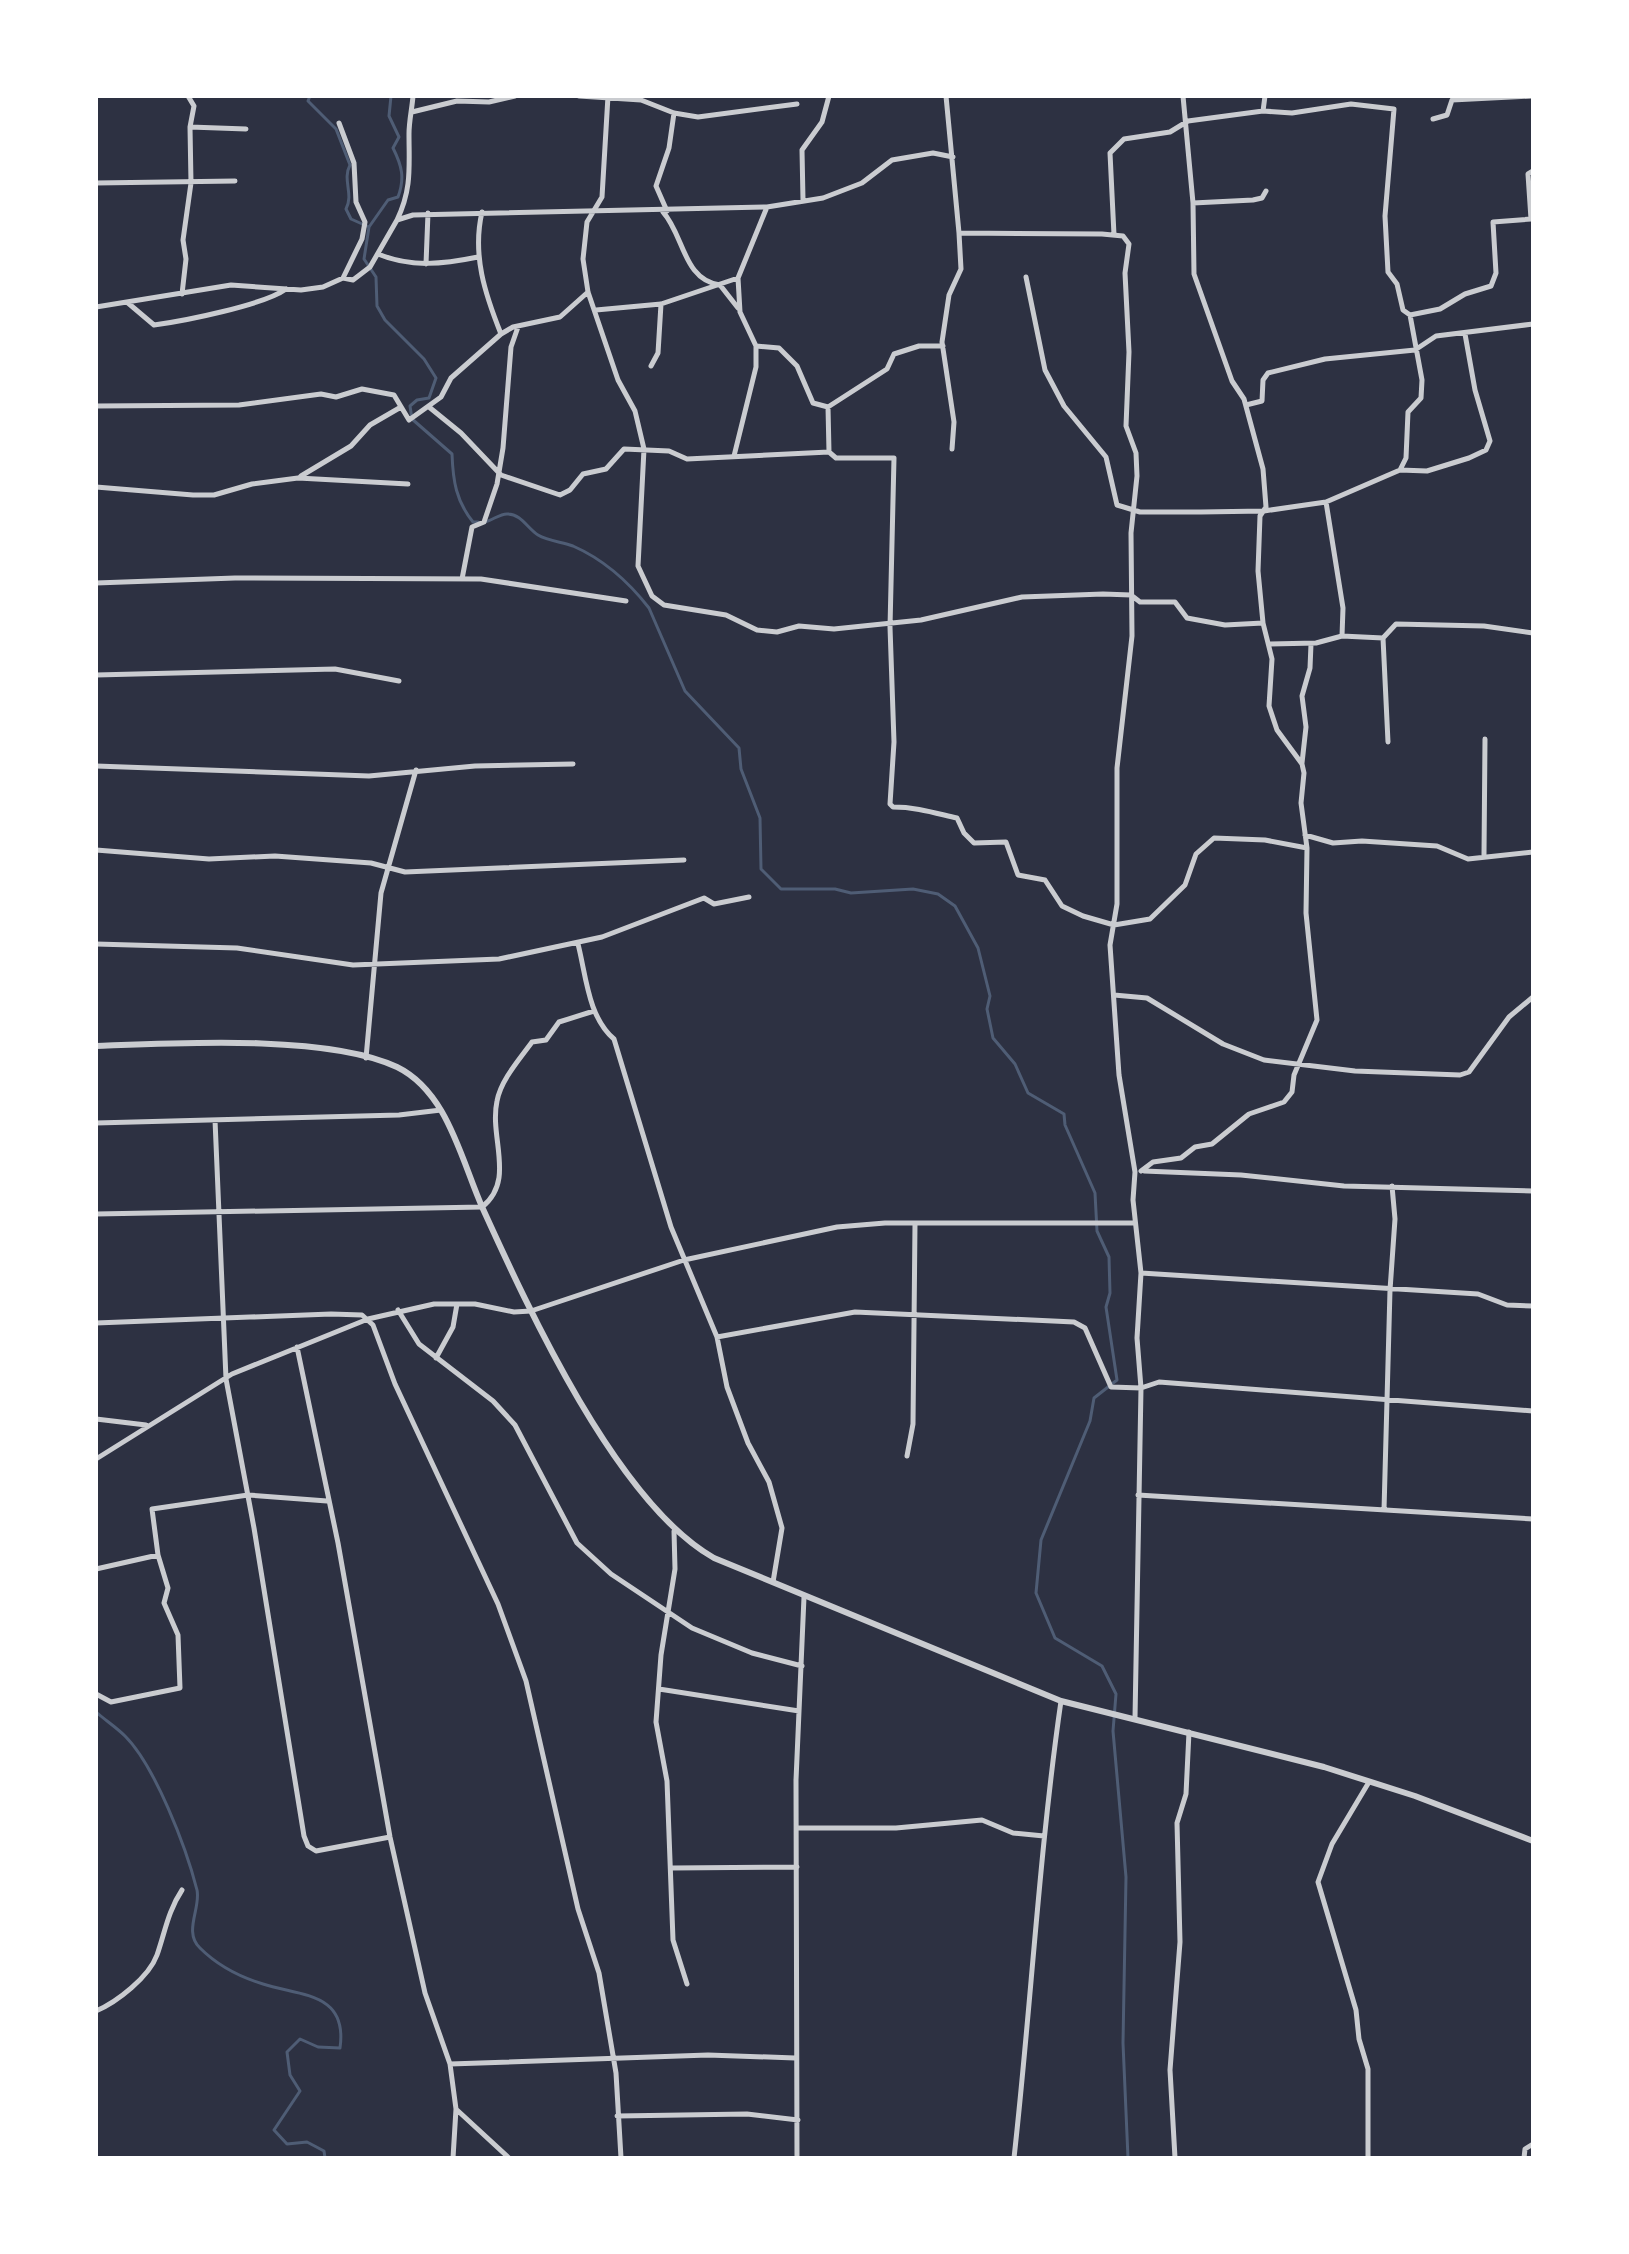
<svg xmlns="http://www.w3.org/2000/svg" width="1629" height="2254" viewBox="0 0 1629 2254" font-family="'DM Sans',sans-serif">
  <style>
    .lines { fill: none; stroke-linecap: round; stroke-linejoin: round }
    .stream { stroke: #4f5d75; stroke-width: 3 }
    .minor { stroke: #caccd0; stroke-width: 5 }
    .tertiary { stroke: #caccd0; stroke-width: 6 }
  </style>
  <rect width="100%" height="100%" fill="#2d3142"/>
  <g class="lines">
    <path class="stream" d="M310,96l-2,5 28,28 14,36c-8,15 4,29 -4,44l5,10 18,8 -5,32 12,18 1,29 8,14 39,39 12,19 -7,20 -12,2 -7,6 2,13 40,35c1,27 4,47 21,68h5
      M369,227l19,-27 10,-3c7,-19 4,-31 -5,-49l6,-11 -10,-21 2,-20
      M485,522c8,-2 16,-9 23,-8 13,0 20,15 30,21 10,6 24,7 35,11 32,14 55,35 76,62l36,83 54,57 2,21 19,49 1,51 20,20h54l16,4 62,-4 25,5 17,12 23,42 12,48 -3,13 6,29 22,26 13,29 36,21 1,11 30,68 2,38 12,26 1,36 -4,14 11,73 -23,18 -4,23 -49,119 -5,53 19,45 47,28 14,28 -3,37 13,146 -3,166 5,115
      M96,1712c9,8 20,15 29,24 30,30 61,111 72,154 4,18 -14,42 3,58 17,17 40,29 63,36 37,12 85,8 77,64l-22,-1 -18,-8 -13,13 3,23 10,16 -26,39 13,14 20,-2 17,9 1,7"/>
    <path class="minor" d="M579,96l62,4 33,13 24,4 99,-13
      M608,96l-6,101 -15,25 -4,37 5,33 30,88 17,31 9,38 -6,117 14,30 12,9 62,10 31,15 20,2 22,-6 35,3 87,-9 101,-23 81,-3 28,1 9,7h35l12,16 38,7 38,-2
      M946,96l13,137 143,1 21,2 6,8 -4,29 4,79 -3,74 10,27 1,23 -6,57 1,103 -15,132v136l-7,41 9,130 16,97 -2,28 8,73 -4,65 4,50 -6,330
      M1263,111l2,-15
      M412,112l45,-11 32,1 26,-6
      M1433,119l14,-4 5,-15 81,-4
      M339,123l15,40 2,39 9,20 -3,17 -19,39
      M190,127l56,2
      M96,183l139,-2
      M803,200l-1,-50 20,-28 7,-26
      M1193,203l60,-3 9,-2 4,-7
      M667,211l-11,-25 13,-38 5,-35
      M482,212c-10,43 3,82 19,122
      M663,212c21,23 20,68 57,73l18,23
      M397,220c15,-31 12,-53 12,-86 0,-13 3,-25 4,-38
      M1114,235l-4,-82 14,-14 46,-7 18,-11 75,-10 29,2 59,-9 43,5 -9,107 3,56 9,12 6,26 7,5 12,65 -1,18 -13,14 -2,46 -6,12
      M378,254c33,14 66,10 100,3
      M426,264l2,-51
      M1026,277l19,93 19,36 42,51 11,48 23,7h61l63,-1 62,-9 74,-32 27,1 42,-13 17,-8 4,-9 -15,-51 -10,-56
      M182,294l4,-35 -3,-19 8,-57 -1,-56 4,-21 -6,-10
      M128,303l26,22c30,-4 110,-20 132,-36
      M96,307l135,-22 70,5 22,-3 20,-9 10,2 17,-13 27,-47 16,-5 354,-8 56,-9 39,-15 30,-23 41,-7 20,4
      M596,310l65,-6 77,-26
      M1410,315l30,-6 25,-15 26,-8 5,-13 -3,-51 38,-3 -3,-45 5,-3
      M756,346l23,2 18,18 16,37 15,4
      M651,366l7,-13 3,-49
      M1246,405l16,-4 1,-21 5,-7 57,-14 90,-9 21,-14 97,-12
      M96,406l143,-1 82,-11 15,3 26,-8 32,6 15,25 32,-23 10,-19 50,-44 12,-7 47,-10 28,-25
      M429,407l32,26 40,42 59,20 10,-5 13,-16 23,-5 18,-20 45,2 18,8 142,-7 7,6h58l-4,169 4,115 -4,62 3,3c23,0 42,6 64,11l7,15 10,10 32,-1 12,33 27,5 17,26 21,10 31,9 36,-6 35,-34 11,-31 18,-16 51,2 42,8
      M952,449l2,-27 -12,-80 7,-47 12,-26 -2,-36
      M829,452l-1,-45 59,-38 7,-15 25,-8h24
      M734,456l22,-89v-21l-16,-34 -2,-34 29,-71
      M301,476l50,-30 19,-21 31,-18
      M96,487l97,8h21l38,-11 46,-6 110,6
      M1326,502l17,106 -1,28
      M462,579l10,-52 12,-5 13,-38 6,-36 8,-101 7,-20
      M96,583l139,-5 246,1 145,22
      M1383,638l5,104
      M1269,644l47,-1 26,-7 41,2 13,-14 88,2 49,7
      M96,675l239,-6 64,12
      M1302,763l4,-36 -4,-31 8,-28 1,-24
      M96,766l273,10 106,-10 98,-2
      M1305,835l28,8 29,-2 75,5 31,13 65,-7
      M96,850l113,9 66,-3 96,7 34,9 279,-12
      M1484,855l1,-116
      M96,944l141,4 116,17 146,-6 103,-22 102,-39 10,6 35,-7
      M578,944c8,31 10,73 36,95l57,188 46,110 10,50 21,56 21,39 13,46 -9,54
      M1114,995l33,3 76,46 41,16 91,11 105,4 9,-3 40,-55 24,-20
      M366,1058l15,-165 35,-123
      M215,1120l11,259 28,149 50,308 4,10 8,5 74,-14
      M96,1123l303,-8 42,-5
      M1141,1171l12,-9 28,-4 14,-11 17,-3 37,-30 35,-12 8,-10 2,-17 23,-55 -11,-107 1,-65 -6,-45 3,-30 -2,-9 -25,-34 -8,-24 3,-47 -9,-36 -5,-52 2,-55 6,-9 -3,-38 -19,-70 -12,-18 -38,-107 -1,-71 -10,-107
      M1144,1171l97,4 103,11 189,5
      M96,1214l386,-7c34,-27 7,-69 15,-106 4,-21 22,-41 35,-59l14,-2 13,-18 35,-11
      M1141,1273l337,21 29,11 26,1
      M398,1310l21,34 74,57 22,24 62,118 34,31 81,54 60,25 50,13
      M96,1323l235,-9 31,1 11,10 22,59 103,220 28,77 52,228 21,64 17,100 5,85
      M717,1337l138,-25 219,10 11,6 26,59 30,1 18,-6 374,29
      M297,1347l41,196 52,294 35,156 25,71 6,45 -3,49
      M436,1358l17,-31 4,-23
      M96,1419l50,6
      M907,1456l6,-32 2,-200
      M96,1459l136,-85 136,-55 66,-15h41l39,8 17,-1 153,-51 153,-33 48,-4h250
      M1138,1495l395,24
      M1384,1510l6,-220 5,-71 -3,-33
      M674,1531l1,38 -14,86 -5,67 11,59 6,159 14,44
      M96,1569l62,-14
      M659,1689l140,22
      M96,1694l15,8 69,-14 -2,-53 -14,-32 4,-15 -10,-33 -6,-46 96,-14 79,6
      M797,1828h99l86,-8 31,13 31,3
      M672,1868l125,-1
      M96,2011c21,-9 53,-34 61,-56 8,-23 11,-44 25,-65
      M450,2064l258,-9 87,3
      M457,2110l52,48
      M617,2116l130,-2 51,6
      M797,2158l-1,-378 8,-183
      M1014,2158c17,-152 25,-305 47,-457
      M1175,2158l-5,-88 10,-128 -3,-119 9,-29 3,-62
      M1368,2158v-89l-9,-30 -3,-29 -38,-128 14,-38 37,-62
      M1524,2158l1,-9 8,-5"/>
    <path class="tertiary" d="M96,1046c78,-3 232,-12 301,21 51,25 64,93 86,142 46,101 134,294 231,349l347,143 263,66 91,29 118,45"/>
  </g>
  <rect width="1629" height="2254" fill="none" stroke="#ffffff" stroke-width="196"/>
</svg>
